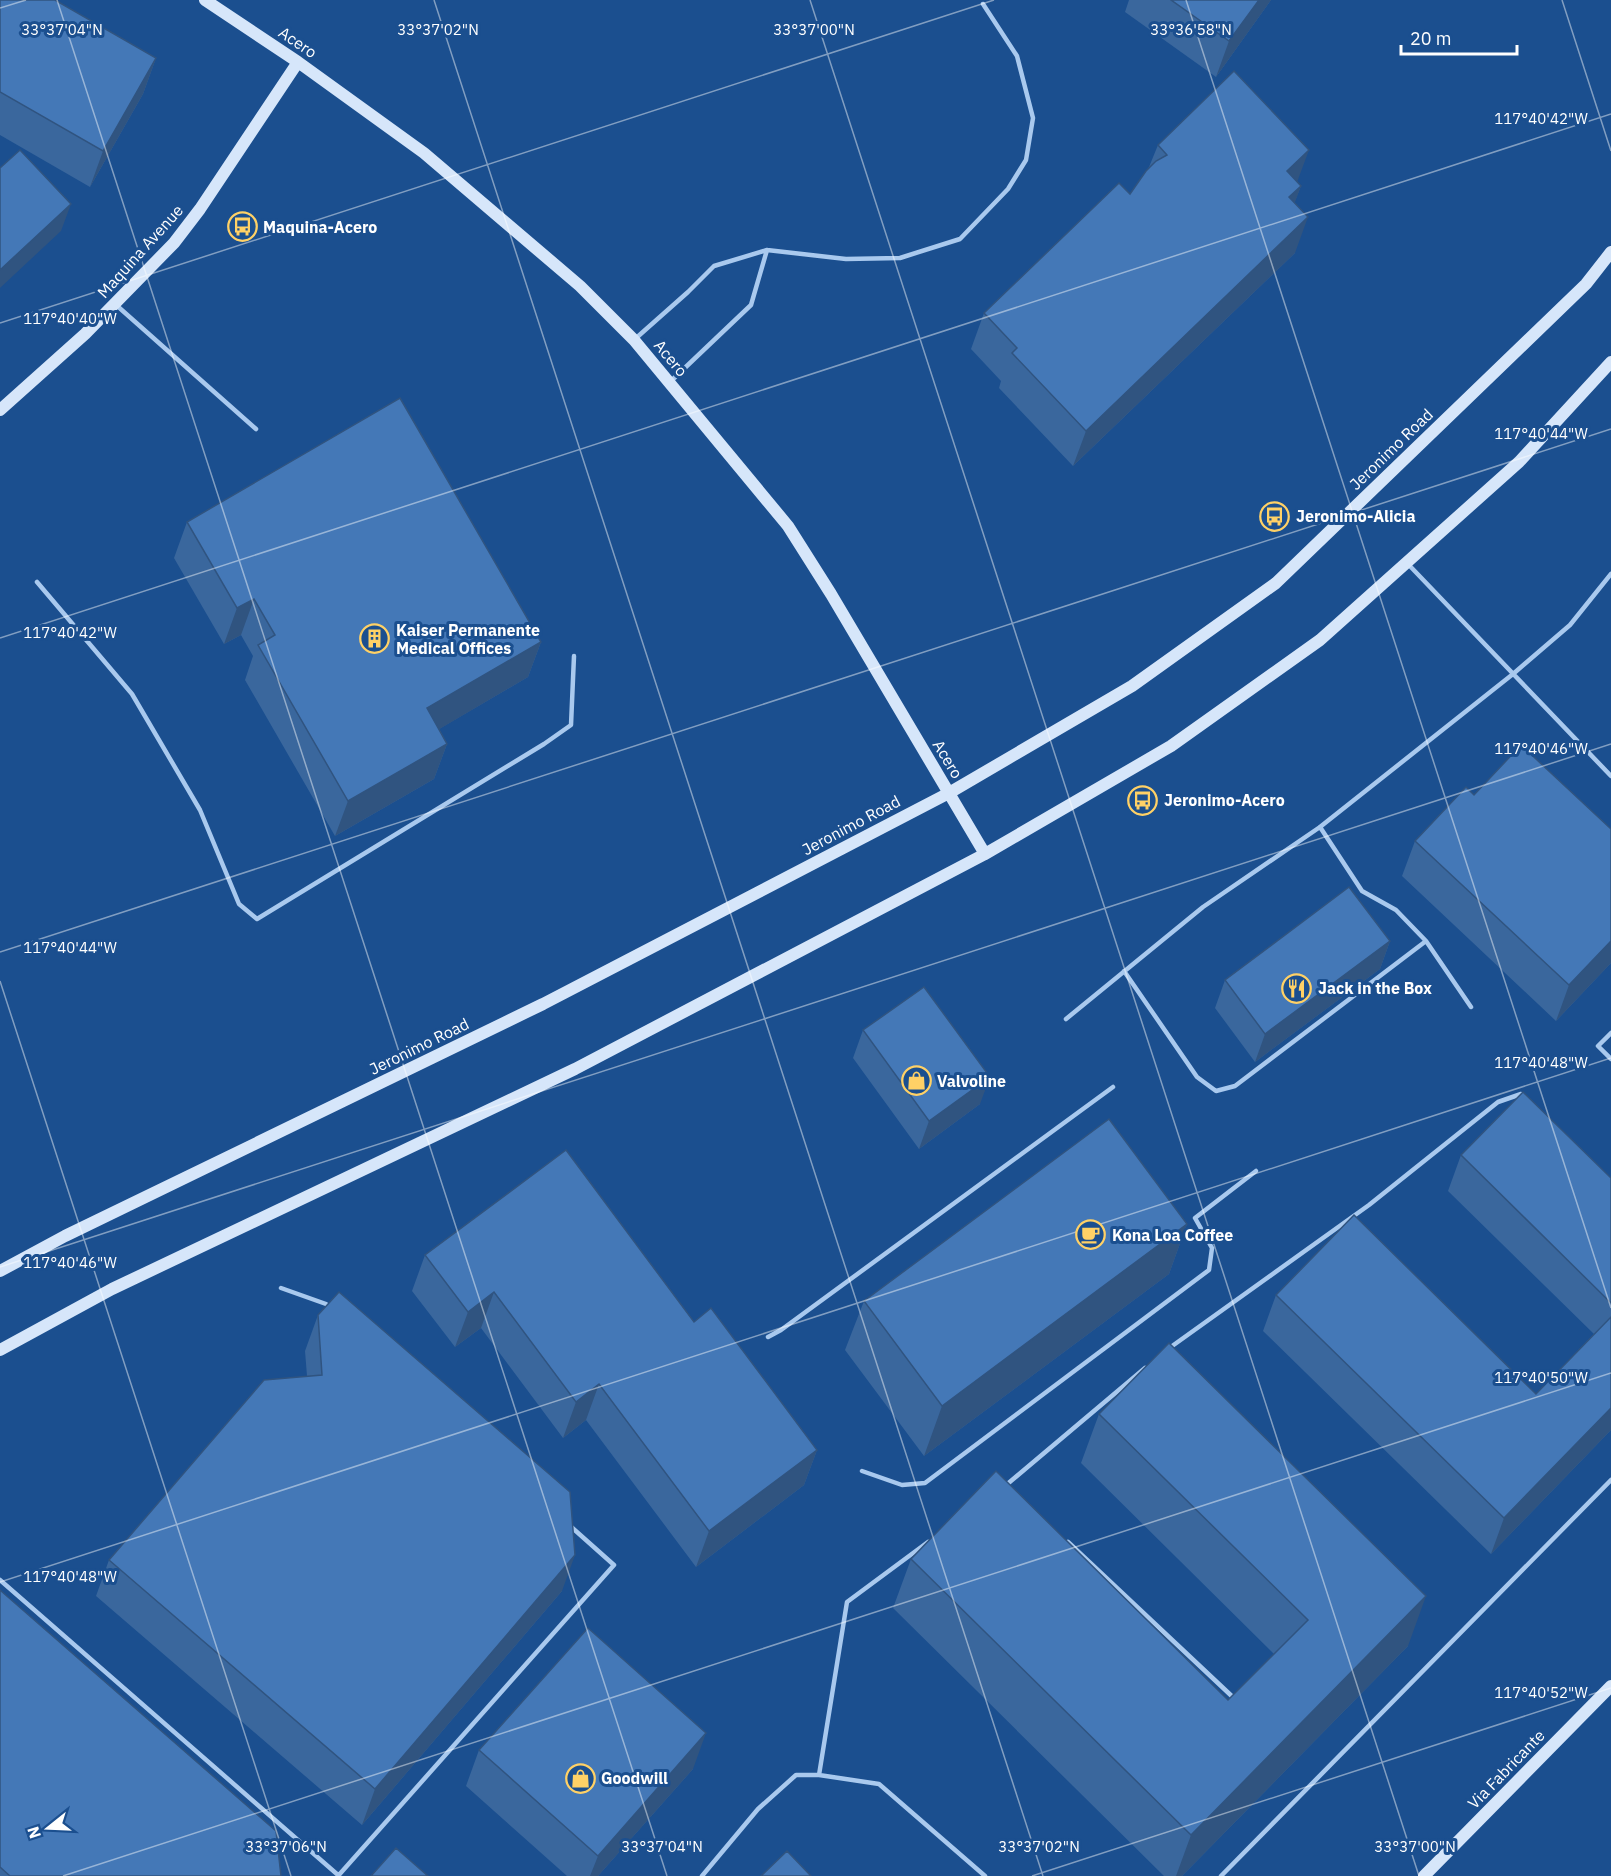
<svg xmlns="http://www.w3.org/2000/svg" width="1611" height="1876" viewBox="0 0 1611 1876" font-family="'IBM Plex Sans',sans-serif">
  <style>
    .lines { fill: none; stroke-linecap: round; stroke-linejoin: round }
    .lane { stroke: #a9c9ee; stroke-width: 4.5 }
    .secondary { stroke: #d6e6fa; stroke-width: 12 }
    .wall { fill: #3a679d }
    .shaded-wall { fill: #305480 }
    .building { fill: #4478b7; stroke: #305480; stroke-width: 1.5 }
    .ticks { fill: none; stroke: #fff; stroke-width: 1.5; stroke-opacity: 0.45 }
    .labels { text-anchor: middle; stroke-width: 6; stroke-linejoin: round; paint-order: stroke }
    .street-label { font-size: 16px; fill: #fff; stroke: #1b4f8f }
    .poi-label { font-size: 16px; font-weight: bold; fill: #fff; stroke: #1b4f8f; text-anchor: start }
    .ticks-label { font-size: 15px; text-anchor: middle; fill: #fff; stroke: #1b4f8f; stroke-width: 6; stroke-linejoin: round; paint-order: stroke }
  </style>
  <rect width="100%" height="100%" fill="#1b4f8f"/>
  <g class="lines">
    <path class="lane" d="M115,304l141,125
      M635,339l53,-47 26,-26 53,-16 79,9 54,-1 60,-19 48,-50 18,-29 7,-42 -16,-62 -34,-52
      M670,382l81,-77 16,-55
      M1407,563l204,213
      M37,582l95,112 68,116 39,94 18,15 287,-175 27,-19 3,-69
      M1320,827l42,64 34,19 30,31 45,66
      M1124,971l73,106 19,14 19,-5 191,-145
      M1066,1019l137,-112 117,-80 193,-153 57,-49 41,-51
      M1611,1033l-13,13 13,13
      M281,1288l45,16 5,5
      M768,1337l13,-7 332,-243
      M1168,1349l201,-144 129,-103 23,-8 3,3
      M862,1471l40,14 23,-2 284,-213 3,-22 -17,-30 61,-47
      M1005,1486l140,-118
      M1068,1542l169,159
      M0,1580l338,295
      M819,1775l28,-173 81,-60
      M338,1876l276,-311 -46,-41
      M702,1876l56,-67 38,-34h23l60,9 106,92
      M1221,1876l390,-396"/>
    <path class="secondary" d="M205,0l93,62 126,91 156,133 54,54 154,186 43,68 154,260
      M0,410l85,-76 89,-91 26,-34 98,-147
      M0,1271l65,-35 478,-232 406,-211 183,-107 144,-103 310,-299 25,-32
      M0,1350l112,-61 463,-220 410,-215 186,-108 149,-106 199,-178 92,-100
      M1424,1876l187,-190"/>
  </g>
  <path class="wall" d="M0,0l156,58 -13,36 -53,93 -90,-52z
    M1129,0h142l-55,77 -91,-65z
    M1158,145l139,37 4,4 -7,17 1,50 -222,213 -74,-78 2,-7 -30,-32 13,-36 146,-119 19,-27z
    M187,522l354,120 -13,35 -89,52 8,15 -13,35 -99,57 -90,-156 8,-24 -12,-21 -17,9 -50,-86z
    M1415,841l196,122 -55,58 -154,-145z
    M1390,941l-10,28 -125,93 -40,-54 10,-28z
    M863,1030l117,74 -61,45 -66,-91z
    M1461,1155l150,23v252l-120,124 -228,-223 13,-36 260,99 58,-60 -146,-143z
    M1187,1224l-18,50 -245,182 -79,-106 19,-49z
    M425,1255l269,67 123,128 -13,35 -108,82 -110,-147 -23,18 -82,-110 -26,19 -43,-56z
    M318,1315l244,276 -200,234 -266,-229 13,-36 198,-184 -2,-25z
    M1099,1414l309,232 -226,230h-18l-271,-268 18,-49 317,141 46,-46 -193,-191z
    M0,1590l281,286h-281z
    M479,1750l214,19 -95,107h-31l-101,-90z"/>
  <path class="shaded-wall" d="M1259,0h12l-55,77 13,-36z
    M156,58l-13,36 -53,93 13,-36z
    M1309,150l-13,35 -9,-14z
    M1301,186l-13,35 1,-24z
    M71,204l-10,27 -61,57v-18z
    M1308,217l-13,36 -222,213 13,-35z
    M254,599l-13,36 -17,9 13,-36z
    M541,642l-13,35 -114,67 13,-36z
    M447,744l-13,35 -99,57 13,-35z
    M1390,941l-10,28 -125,93 10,-28z
    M1611,941v22l-55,58 13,-36z
    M990,1077l-10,27 -61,45 10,-28z
    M1187,1224l-18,50 -245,182 18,-50z
    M494,1292l-13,36 -26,19 13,-35z
    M599,1384l-13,36 -23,18 13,-36z
    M1611,1408v22l-120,124 13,-36z
    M817,1450l-13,35 -108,82 13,-36z
    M575,1555l-13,36 -200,234 13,-36z
    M1426,1596l-18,50 -226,230h-6l15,-41z
    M706,1733l-13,36 -95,107h-8l8,-20z"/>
  <path class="building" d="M0,0h55l101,58 -53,93 -103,-59z
    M1171,0h88l-30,41z
    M1234,71l75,79 -22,21 14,15 -12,11 19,20 -222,214 -74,-78 5,-5 -33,-35 135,-130 11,11 16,-23 10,-10 11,-6 -9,-10z
    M20,150l51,54 -71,66v-102z
    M400,398l141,244 -114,66 20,36 -99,57 -90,-156 17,-10 -21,-36 -17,9 -50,-86z
    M1521,745l90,84v112l-42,44 -154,-144 51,-54 8,8z
    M1349,887l41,54 -125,93 -40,-54z
    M924,987l66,90 -61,44 -66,-91z
    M1523,1092l88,86v125l-150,-148z
    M1109,1119l78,105 -245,182 -78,-105z
    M566,1150l128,172 17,-14 106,142 -108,81 -110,-147 -23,18 -82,-110 -26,20 -43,-57z
    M1354,1215l182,179 75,-77v91l-107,110 -228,-223z
    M339,1292l231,200 5,63 -200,234 -266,-229 155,-180 58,-5 -4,-60z
    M1169,1343l257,253 -235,239 -280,-276 85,-88 232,229 80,-80 -209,-206z
    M0,1590l276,241 5,45h-271l-10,-9z
    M588,1628l118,105 -108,123 -119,-106z
    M396,1848l32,28h-57z
    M787,1851l24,25h-50z"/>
  <path class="ticks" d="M57,0l610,1876M434,0l609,1876M810,0l609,1876M1186,0l425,1308M1562,0l49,151M0,8l26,-8M0,323l994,-323M0,638l1611,-524M0,952l1611,-523M0,981l291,895M0,1267l1611,-523M0,1582l1611,-524M63,1876l1548,-503M1032,1876l579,-188"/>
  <defs>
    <symbol id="bus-ring" viewBox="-11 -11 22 22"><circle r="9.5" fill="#1b4f8f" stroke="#ffd166" stroke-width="1.5"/><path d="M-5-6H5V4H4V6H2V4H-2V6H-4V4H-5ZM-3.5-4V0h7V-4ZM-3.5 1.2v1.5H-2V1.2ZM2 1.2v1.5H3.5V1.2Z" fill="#ffd166"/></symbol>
    <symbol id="building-ring" viewBox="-11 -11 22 22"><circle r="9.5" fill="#1b4f8f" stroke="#ffd166" stroke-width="1.5"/><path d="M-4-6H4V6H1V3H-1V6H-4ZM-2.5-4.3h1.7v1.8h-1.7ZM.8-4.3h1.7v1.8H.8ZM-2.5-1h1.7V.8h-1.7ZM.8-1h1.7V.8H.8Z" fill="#ffd166"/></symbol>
    <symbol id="restaurant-ring" viewBox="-11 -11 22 22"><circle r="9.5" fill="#1b4f8f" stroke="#ffd166" stroke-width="1.5"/><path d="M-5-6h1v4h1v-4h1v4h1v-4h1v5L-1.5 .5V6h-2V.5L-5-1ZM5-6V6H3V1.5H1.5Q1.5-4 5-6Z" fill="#ffd166"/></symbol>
    <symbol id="shop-ring" viewBox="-11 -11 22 22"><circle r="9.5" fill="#1b4f8f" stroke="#ffd166" stroke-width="1.5"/><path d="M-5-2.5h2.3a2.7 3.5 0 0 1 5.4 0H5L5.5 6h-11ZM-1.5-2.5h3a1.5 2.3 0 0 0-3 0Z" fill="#ffd166"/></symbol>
    <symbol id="cafe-ring" viewBox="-11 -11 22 22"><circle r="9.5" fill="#1b4f8f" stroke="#ffd166" stroke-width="1.5"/><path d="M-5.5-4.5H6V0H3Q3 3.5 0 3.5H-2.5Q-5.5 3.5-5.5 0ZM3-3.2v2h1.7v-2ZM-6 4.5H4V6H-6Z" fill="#ffd166"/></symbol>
  </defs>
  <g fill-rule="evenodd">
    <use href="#bus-ring" x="226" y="210" width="33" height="33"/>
    <use href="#bus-ring" x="1258" y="500" width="33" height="33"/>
    <use href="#building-ring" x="358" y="622" width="33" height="33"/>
    <use href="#bus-ring" x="1126" y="784" width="33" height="33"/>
    <use href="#restaurant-ring" x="1280" y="972" width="33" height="33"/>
    <use href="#shop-ring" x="900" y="1064" width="33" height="33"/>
    <use href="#cafe-ring" x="1074" y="1218" width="33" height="33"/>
    <use href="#shop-ring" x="564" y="1762" width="33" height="33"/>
  </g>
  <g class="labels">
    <g class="street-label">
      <text transform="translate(298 42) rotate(34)" y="6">Acero</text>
      <text transform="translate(140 251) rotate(-48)" y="6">Maquina Avenue</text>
      <text transform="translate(671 358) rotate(50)" y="6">Acero</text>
      <text transform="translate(1391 449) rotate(-44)" y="6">Jeronimo Road</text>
      <text transform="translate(948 759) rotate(59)" y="6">Acero</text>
      <text transform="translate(851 825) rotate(-28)" y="6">Jeronimo Road</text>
      <text transform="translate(419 1046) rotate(-26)" y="6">Jeronimo Road</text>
      <text transform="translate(1506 1769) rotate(-46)" y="6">Via Fabricante</text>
    </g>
    <g class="poi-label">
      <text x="263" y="233">Maquina-Acero</text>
      <text x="1296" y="522">Jeronimo-Alicia</text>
      <text x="396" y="636">Kaiser Permanente<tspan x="396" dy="18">Medical Offices</tspan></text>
      <text x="1164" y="806">Jeronimo-Acero</text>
      <text x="1318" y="994">Jack in the Box</text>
      <text x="937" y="1087">Valvoline</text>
      <text x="1112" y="1241">Kona Loa Coffee</text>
      <text x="601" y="1784">Goodwill</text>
    </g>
  </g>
  <g class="ticks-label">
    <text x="62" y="35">33°37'04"N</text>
    <text x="438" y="35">33°37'02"N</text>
    <text x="814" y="35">33°37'00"N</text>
    <text x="1191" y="35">33°36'58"N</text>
    <text x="1541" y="124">117°40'42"W</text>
    <text x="70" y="324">117°40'40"W</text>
    <text x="1541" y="439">117°40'44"W</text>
    <text x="70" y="638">117°40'42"W</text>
    <text x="1541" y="754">117°40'46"W</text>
    <text x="70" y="953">117°40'44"W</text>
    <text x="1541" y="1068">117°40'48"W</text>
    <text x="70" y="1268">117°40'46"W</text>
    <text x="1541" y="1383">117°40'50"W</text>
    <text x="70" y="1582">117°40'48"W</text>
    <text x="1541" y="1698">117°40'52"W</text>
    <text x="286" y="1852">33°37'06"N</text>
    <text x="662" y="1852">33°37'04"N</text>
    <text x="1039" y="1852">33°37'02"N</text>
    <text x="1415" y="1852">33°37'00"N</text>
  </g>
  <g transform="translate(48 1828) rotate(252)" stroke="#1b4f8f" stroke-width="4.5" paint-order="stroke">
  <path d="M0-4.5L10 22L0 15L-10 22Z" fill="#ffffff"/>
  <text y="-9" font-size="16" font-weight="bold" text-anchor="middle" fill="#ffffff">N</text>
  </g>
  <path d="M1401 45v9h116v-9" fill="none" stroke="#ffffff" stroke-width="3"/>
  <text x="1410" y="45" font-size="18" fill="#ffffff" stroke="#1b4f8f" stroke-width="4.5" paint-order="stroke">20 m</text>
</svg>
